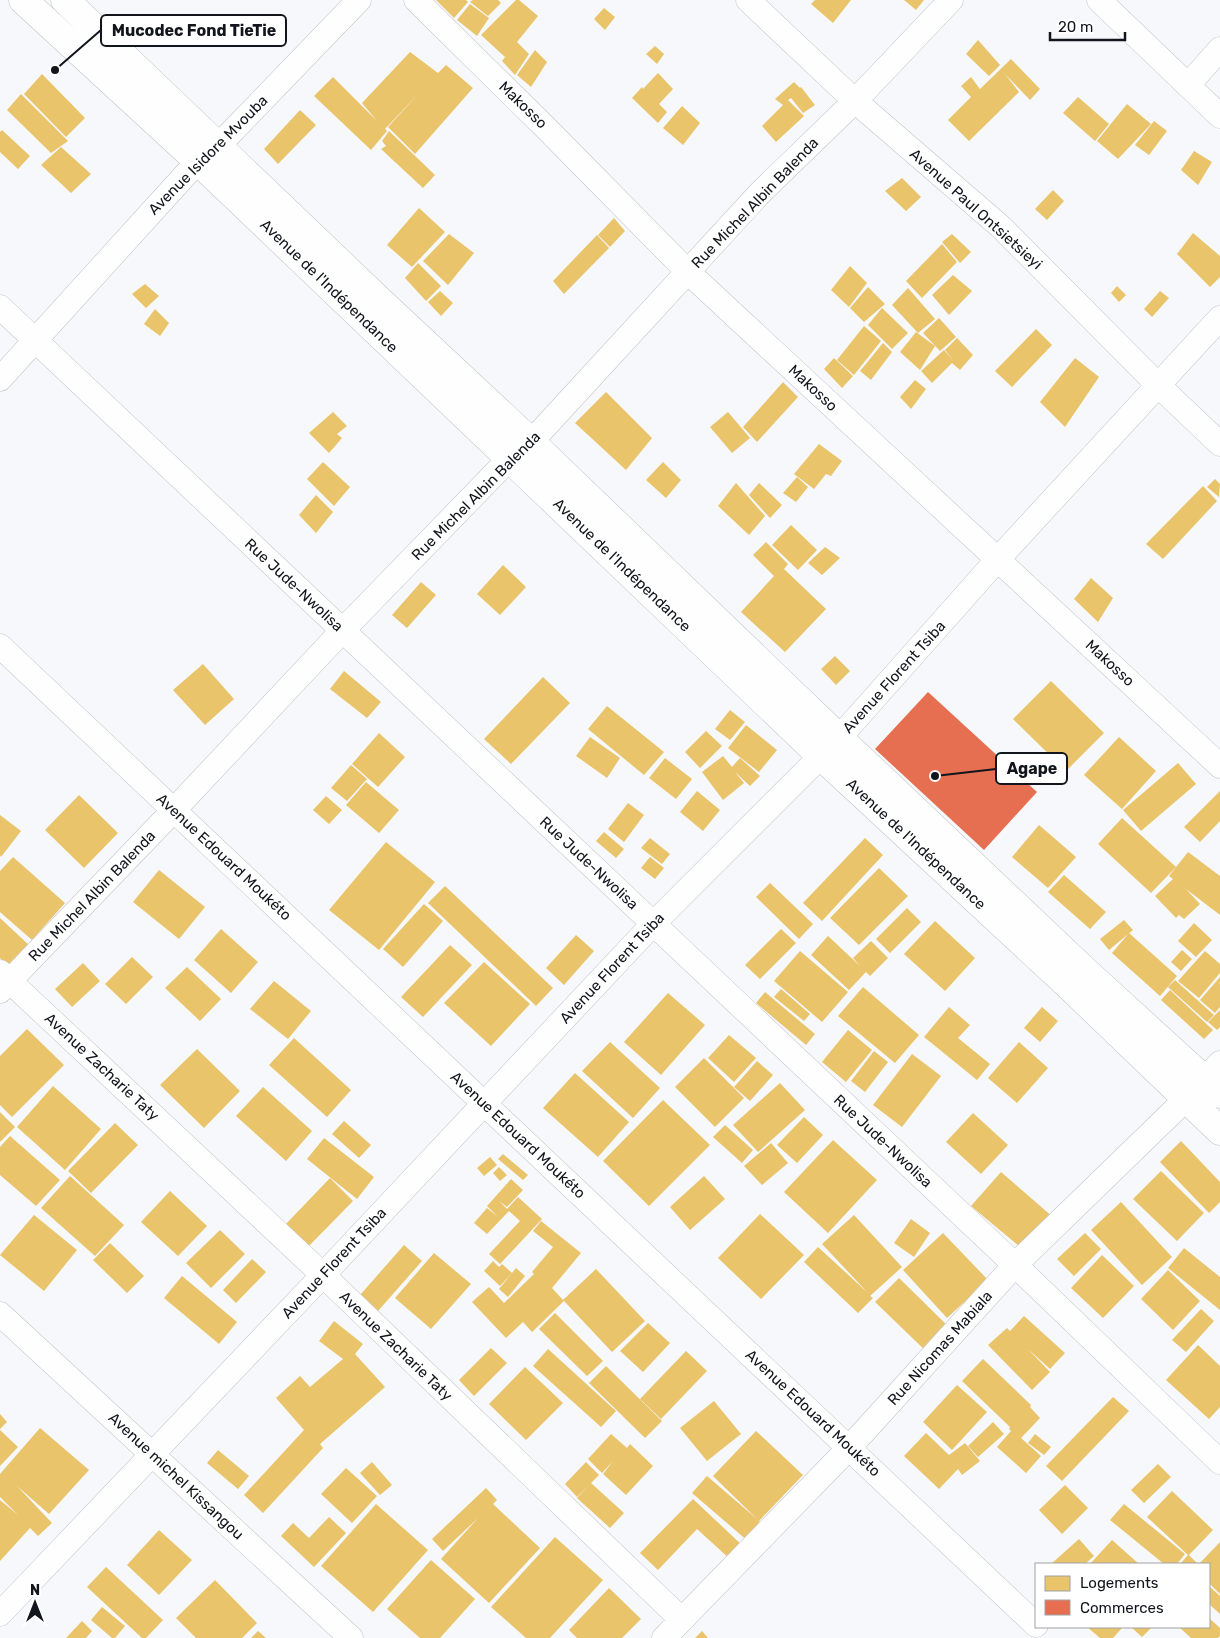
<svg xmlns="http://www.w3.org/2000/svg" width="1220" height="1638" viewBox="0 0 1220 1638" font-family="Rubik,sans-serif">
  <style>
    .homes { fill: #e9c46a }
    .shops { fill: #e76f51 }
    .lines { fill: none; stroke-linecap: round; stroke-linejoin: round }
    .minor-casing { stroke: #c0c3c8; stroke-width: 25 }
    .tertiary-casing { stroke: #c0c3c8; stroke-width: 29 }
    .minor { stroke: #fefefe; stroke-width: 24 }
    .tertiary { stroke: #fefefe; stroke-width: 28 }
    .labels { text-anchor: middle; stroke-width: 5; stroke-linejoin: round; paint-order: stroke }
    .street-label { font-size: 15px; fill: #12151c; stroke: #fff }
    .leader { fill: none; stroke: #12151c; stroke-width: 2 }
    .callout-dot { fill: #12151c; stroke: #fff; stroke-width: 2 }
    .callout { fill: #fff; stroke: #12151c; stroke-width: 2 }
    .callout-label { font-size: 16px; text-anchor: middle; font-weight: bold; fill: #12151c }
  </style>
  <rect width="100%" height="100%" fill="#f6f8fb"/>
  <path class="homes" d="M436,0h30l2,2 -14,16z
    M473,0h25l3,3 -13,13 -18,-14z
    M516,0h3l19,16 -21,26 12,12 -14,21 -13,-14 7,-9 -4,5 -24,-22z
    M815,0h36l-18,23 -22,-19z
    M904,0h20l-8,10z
    M470,4l19,14 -12,18 -20,-16z
    M604,8l11,9 -10,13 -11,-11z
    M978,40l22,25 -11,11 -23,-22z
    M655,46l9,8 -7,10 -11,-10z
    M535,50l12,12 -16,25 -14,-12z
    M410,52l28,21 8,-8 27,23 -58,66 -27,-27 32,-35 -35,37 2,2 -16,19 -57,-54 19,-19 44,44 -15,-18z
    M1011,59l29,30 -10,11 -25,-26 14,18 -50,49 -21,-21 23,-23 -10,-11 10,-9 9,12z
    M658,73l15,16 -14,15 -7,-7 15,15 -9,11 -26,-25 10,-11 1,2z
    M42,74l43,44 -19,19 -42,-43z
    M794,82l6,6 1,-1 14,18 -12,8 -12,-15 -3,2 16,16 -28,26 -14,-16 21,-21 -8,-6z
    M21,94l47,47 -17,12 -44,-43z
    M1078,97l31,27 -14,17 -32,-28z
    M1127,104l24,20 -33,35 -21,-18z
    M682,106l18,17 -17,22 -20,-17z
    M300,110l16,15 -38,39 -14,-15z
    M1154,121l13,10 -18,24 -14,-10z
    M2,130l28,26 -12,13 -18,-17v-20z
    M389,131l46,44 -12,13 -42,-39 5,-3 -4,-5z
    M61,147l30,27 -20,19 -30,-28z
    M1194,151l18,11 -14,23 -17,-15z
    M902,178l19,19 -15,14 -21,-20z
    M1053,190l11,11 -17,19 -12,-11z
    M419,208l26,24 -33,35 -25,-22z
    M614,218l11,13 -15,16 -12,-12z
    M1193,233l27,23v21l-10,10 -33,-33z
    M449,234l25,19 -26,32 -25,-24z
    M952,234l19,18 -11,11 -18,-21z
    M597,235l12,13 -45,46 -11,-13z
    M942,244l15,18 -35,36 -16,-17z
    M418,263l23,23 -15,15 -21,-23z
    M850,266l17,17 -18,24 -18,-17z
    M953,275l19,16 -23,24 -17,-20z
    M145,284l14,12 -13,12 -14,-14z
    M1117,286l9,9 -7,7 -8,-9z
    M868,287l17,17 -21,18 -14,-14z
    M908,288l27,31 -17,14 -26,-28z
    M440,291l13,12 -12,13 -13,-14z
    M1160,291l9,7 -17,19 -8,-8z
    M882,308l26,25 -16,16 -24,-24z
    M155,309l14,14 -9,13 -16,-12z
    M939,318l17,19 -16,14 -17,-18z
    M864,326l17,15 -27,34 -17,-15z
    M1036,329l16,16 -40,42 -17,-16z
    M916,332l19,14 -15,24 -20,-18z
    M957,338l16,17 -13,15 -8,-7 -20,20 -11,-12 23,-21 10,11 -9,-11z
    M883,343l9,9 -21,28 -11,-9z
    M834,358l19,18 -11,12 -18,-19z
    M1075,358l24,19 -34,50 -25,-25z
    M915,380l11,9 -15,20 -11,-12z
    M783,382l15,15 -41,45 -14,-15z
    M606,392l46,46 -26,32 -51,-47z
    M333,412l14,14 -10,8 5,4 -13,15 -20,-20z
    M728,412l22,26 -18,15 -22,-26z
    M819,444l23,17 -11,15 -5,-2 -12,15 -20,-15z
    M323,462l27,25 -16,19 -27,-27z
    M663,462l18,18 -15,18 -20,-18z
    M797,477l11,10 -12,15 -13,-9z
    M1215,479l5,5 -1,13 -12,-10z
    M736,483l29,33 -16,19 -31,-29z
    M759,483l23,22 -12,13 -21,-23z
    M1203,486l14,15 -54,58 -17,-15z
    M316,495l17,17 -17,21 -17,-18z
    M791,525l26,25 -19,20 -26,-25z
    M766,542l22,22 -4,5 42,40 -41,43 -44,-40 33,-36 -21,-21z
    M825,547l15,11 -18,17 -14,-12z
    M503,565l23,22 -26,28 -23,-21z
    M1091,578l22,20 -15,24 -24,-23z
    M421,582l15,13 -29,33 -15,-13z
    M835,656l15,15 -14,14 -15,-16z
    M203,664l31,35 -29,26 -32,-35z
    M344,671l37,31 -14,16 -37,-29z
    M543,677l27,26 -59,61 -27,-25z
    M1051,681l53,52 -38,38 -53,-52z
    M607,706l57,46 -20,23 -56,-46z
    M730,710l15,12 -15,18 -15,-11z
    M746,725l31,25 -18,22 -31,-24z
    M706,731l16,15 -22,22 -15,-16z
    M379,733l26,24 -27,30 -26,-23z
    M590,737l30,21 -13,20 -31,-22z
    M1119,737l37,34 -34,38 -38,-34z
    M723,756l9,11 8,-9 20,18 -10,10 -15,-14 9,11 -21,17 -21,-28z
    M665,758l27,21 -16,20 -27,-21z
    M1178,763l18,21 -55,47 -18,-21z
    M351,765l16,14 -20,22 -16,-13z
    M366,782l33,28 -20,23 -33,-28z
    M697,791l23,19 -17,21 -23,-19z
    M1220,791v30l-20,21 -16,-15z
    M79,795l39,38 -34,35 -39,-38z
    M326,796l16,14 -13,14 -16,-14z
    M628,803l16,12 -20,27 -16,-13z
    M0,815l21,16 -20,26 -1,-2z
    M1122,818l54,49 -25,26 -53,-49z
    M1039,825l37,32 -28,31 -36,-31z
    M604,832l20,17 -8,9 -20,-17z
    M650,838l20,16 -8,10 -21,-16z
    M865,838l18,17 -61,66 -19,-18z
    M386,842l49,40 -56,68 -50,-40z
    M1188,852l32,24v39l-34,-26 14,15 -16,15 -5,-4 -3,3 -21,-22 18,-17 -4,-3z
    M13,857l52,46 -33,37 -32,-28v-41z
    M650,857l14,11 -9,11 -14,-11z
    M879,868l29,28 -49,49 -29,-27z
    M159,870l46,37 -26,32 -46,-37z
    M1064,875l42,37 -16,17 -42,-37z
    M770,883l43,41 -14,15 -43,-42z
    M445,886l108,102 -17,18 -108,-103z
    M424,904l19,17 -40,46 -20,-18z
    M907,908l14,14 -31,31 -14,-14z
    M0,918l30,28 -21,21 -9,-9z
    M1124,920l9,10 -24,20 -9,-11z
    M935,921l40,37 -30,33 -41,-37z
    M1194,923l18,17 -16,17 -18,-16z
    M221,929l37,33 -27,31 -37,-33z
    M781,929l15,14 -36,36 -15,-14z
    M1129,933l48,43 -17,20 -48,-43z
    M576,935l18,16 -30,34 -18,-17z
    M828,936l32,30 -7,-8 18,-17 17,17 -18,18 -4,-4 -17,18 -38,-35z
    M450,945l22,20 -49,52 -22,-20z
    M1182,950l10,9 -11,12 -10,-9z
    M800,951l48,41 -26,30 -48,-41z
    M1205,951l15,13v9l-21,25 -21,-17z
    M132,957l21,20 -27,27 -21,-20z
    M484,962l46,42 -39,42 -47,-43z
    M83,963l17,18 -28,26 -17,-18z
    M187,967l34,32 -21,22 -35,-33z
    M1220,977v30l-5,6 -15,-13z
    M1175,980l39,35 -7,7 -39,-35z
    M274,981l37,30 -23,28 -38,-30z
    M863,987l56,48 -24,28 -57,-47z
    M781,989l29,25 -6,7 -30,-24z
    M1170,990l43,40 -9,9 -43,-39z
    M765,992l50,42 -9,11 -50,-42z
    M668,993l37,32 -44,50 -37,-33z
    M949,1007l21,18 -12,13 32,26 -13,16 -53,-43z
    M1042,1007l16,14 -18,21 -16,-14z
    M1220,1010v17l-3,3 -9,-8z
    M27,1029l37,36 -52,52 -12,-12v-49z
    M848,1030l24,20 -26,32 -24,-20z
    M729,1035l27,23 -22,24 -26,-24z
    M294,1038l57,52 -24,27 -58,-52z
    M610,1042l50,46 -27,30 -51,-47z
    M1019,1042l29,26 -31,35 -29,-25z
    M197,1049l43,42 -36,37 -44,-43z
    M874,1051l14,11 -23,30 -14,-11z
    M912,1054l29,22 -39,51 -29,-22z
    M704,1058l40,40 -29,29 -40,-40z
    M757,1061l16,14 -23,26 -16,-14z
    M575,1073l54,49 -31,35 -55,-49z
    M780,1083l25,27 -47,42 -25,-27z
    M53,1086l48,43 -36,41 -48,-43z
    M263,1087l49,44 -26,30 -50,-45z
    M663,1100l47,45 -61,61 -46,-45z
    M0,1112l15,15 -15,15z
    M973,1113l35,32 -27,29 -35,-32z
    M804,1117l19,18 -26,28 -20,-18z
    M344,1121l27,24 -12,13 -27,-24z
    M115,1123l23,22 -47,48 -23,-22z
    M725,1125l28,25 -11,13 -29,-26z
    M10,1136l50,44 -24,26 -36,-31v-28z
    M324,1138l50,39 -17,22 -50,-40z
    M833,1140l44,40 -49,53 -44,-41z
    M1181,1141l39,41v20l-11,11 -49,-51z
    M771,1143l17,20 -26,22 -18,-19z
    M503,1154l25,21 -5,5 -25,-21z
    M490,1157l7,8 -13,11 -7,-8z
    M499,1167l8,8 -7,6 -7,-8z
    M1161,1171l43,42 -27,28 -44,-42z
    M1001,1172l53,46 -29,33 -54,-45z
    M70,1176l54,49 -29,31 -54,-48z
    M704,1176l21,23 -35,31 -20,-23z
    M330,1178l23,23 -46,47 -23,-22z
    M511,1179l12,11 -16,17 -8,-6 8,8 11,-12 24,22 -42,45 -11,-10 31,-33 -11,-10 -22,23 -13,-11 13,-15 11,9 -11,-11z
    M170,1191l37,35 -29,30 -37,-34z
    M1121,1202l51,55 -30,28 -51,-55z
    M760,1214l44,41 -43,44 -43,-41z
    M34,1215l43,35 -33,41 -44,-36z
    M854,1215l48,52 -32,29 3,2 -15,15 -54,-51 14,-15 50,46 -46,-49z
    M911,1219l19,14 -16,24 -20,-14z
    M541,1221l40,32 -29,35 11,12 33,-31 49,52 -33,31 -48,-51 -32,31 -9,-10 -17,16 -34,-36 17,-15 15,16 30,-29 -2,-2 21,-25 -20,-16z
    M220,1230l25,24 -34,34 -25,-25z
    M943,1233l45,47 -41,38 -44,-48z
    M1085,1233l16,16 -27,27 -17,-17z
    M110,1243l34,33 -17,17 -34,-33z
    M404,1245l18,16 -51,58 -18,-16z
    M1184,1248l36,29v33l-52,-42z
    M434,1253l37,31 -40,45 -36,-31z
    M1102,1255l32,31 -31,32 -32,-30z
    M252,1259l14,13 -30,31 -13,-13z
    M493,1261l6,6 3,-3 10,9 -12,13 -16,-15z
    M516,1268l9,8 -17,21 -9,-8z
    M1168,1270l32,31 -27,29 -32,-31z
    M182,1276l55,46 -18,22 -55,-46z
    M899,1278l53,52 -23,24 -54,-52z
    M1201,1309l13,12 -28,31 -14,-12z
    M555,1313l48,48 -16,15 -48,-47z
    M1024,1316l41,37 -15,16 -22,-20 22,23 -18,18 -44,-45 19,-17 3,3z
    M334,1321l29,23 -8,10 30,33 -65,57 3,4 -60,65 -19,-18 60,-65 -28,-32 24,-22 10,11 33,-28 -24,-18z
    M648,1323l22,20 -27,29 -23,-21z
    M1198,1345l22,21v41l-11,12 -43,-39z
    M491,1348l16,15 -33,33 -15,-16z
    M548,1349l68,62 -15,16 -68,-61z
    M686,1351l21,20 -46,48 -21,-20z
    M983,1359l48,46 -1,2 10,11 -19,20 20,18 -15,17 -29,-26 14,-16 -2,-2 1,-2 -48,-46z
    M606,1366l56,55 -17,17 -56,-55z
    M525,1367l38,36 -37,37 -37,-36z
    M957,1385l30,27 -35,38 -29,-28z
    M1113,1397l16,14 -67,70 -16,-15z
    M714,1401l27,33 -34,27 -27,-33z
    M0,1414l7,8 -7,7z
    M993,1422l11,12 -26,23 -10,-11z
    M40,1428l49,42 -40,44 -32,-28 35,37 -14,13 -8,-8 -30,33v-61l18,15 -18,-18v-23z
    M0,1430l18,17 -18,19z
    M756,1431l47,44 -44,46 5,4 -15,17 -57,-49 15,-17 50,43 -44,-43z
    M926,1433l23,22 16,-12 15,18 -18,14 -4,-6 -19,20 -35,-33z
    M611,1434l16,14 3,-4 23,22 -27,29 -23,-21 10,-13 -11,12 -14,-14z
    M1035,1434l16,13 -7,8 -16,-12z
    M218,1450l31,26 -11,13 -31,-26z
    M372,1462l20,23 -12,10 -20,-22z
    M586,1462l13,13 -8,8 33,30 -14,15 -33,-30 11,-12 -11,11 -12,-13z
    M1158,1464l13,13 -27,26 -13,-13z
    M346,1468l31,28 -25,27 -31,-29z
    M1065,1485l23,23 -26,26 -23,-24z
    M486,1488l11,12 -4,4 47,44 -51,55 -48,-44 37,-41 -35,33 -11,-12z
    M1172,1491l41,39 -24,25 9,9h-18l8,-9 -41,-38z
    M693,1499l51,48 -13,13 -34,-31 -39,41 -18,-17z
    M376,1504l52,46 -55,62 -52,-46z
    M1124,1504l61,50 -8,10h-13l-54,-44z
    M329,1517l17,16 -32,34 -33,-31 12,-13 16,15z
    M159,1530l33,30 -33,35 -32,-30z
    M555,1537l48,43 -53,58h-24l-35,-31z
    M1079,1539l15,17 -9,8h-34z
    M1112,1540l27,24h-49z
    M1220,1542v52l-11,-11v-19h-10z
    M431,1560l44,39 -35,39h-20l-33,-29z
    M106,1567l57,53 -17,18h-4l-55,-51z
    M215,1580l42,43 -15,15h-46l-20,-20z
    M1209,1586l11,10v18l-11,-10z
    M609,1588l32,31 -19,19h-45l-8,-8z
    M102,1607l23,19 -10,12h-3l-21,-18z
    M1209,1618l11,10v8l-2,2h-27l-12,-11h30z
    M82,1621l10,10 -6,7h-20z
    M1087,1627h36l-10,11h-13z
    M1131,1627h21l-10,10z
    M258,1631l8,7h-15z
    M702,1631l6,7h-13z"/>
  <path class="shops" d="M928,692l109,100 -53,58 -109,-101z"/>
  <g class="lines">
    <defs>
      <path id="minor" d="M416,0l129,127 143,145 532,494
        M748,0l107,101 146,126 157,158 62,59
        M1099,0l121,116
        M1188,85l32,-36
        M0,307l1015,958 205,197
        M0,379l198,-218 20,-15 141,-146
        M0,646l1036,979
        M0,972l323,303 358,344
        M0,991l174,-181 169,-180 167,-172 21,-16 229,-249 95,-92 96,-101
        M0,1314l351,324
        M0,1614l323,-339 330,-351 186,-186 159,-179 222,-241
        M664,1638l185,-190 166,-183 171,-166 34,-36"/>
      <path id="tertiary" d="M23,0l175,161 623,595 247,229 152,146
        M65,0l314,300 152,142 308,296 244,231 137,125"/>
    </defs>
    <use href="#minor" class="minor-casing"/>
    <use href="#tertiary" class="tertiary-casing"/>
    <use href="#minor" class="minor"/>
    <use href="#tertiary" class="tertiary"/>
  </g>
  <g class="labels">
    <g class="street-label">
      <text transform="translate(523 105) rotate(44)" y="5">Makosso</text>
      <text transform="translate(208 155) rotate(-45)" y="5">Avenue Isidore Mvouba</text>
      <text transform="translate(755 203) rotate(-46)" y="5">Rue Michel Albin Balenda</text>
      <text transform="translate(976 209) rotate(42)" y="5">Avenue Paul Ontsietsieyi</text>
      <text transform="translate(329 286) rotate(44)" y="5">Avenue de l'Indépendance</text>
      <text transform="translate(813 388) rotate(43)" y="5">Makosso</text>
      <text transform="translate(476 496) rotate(-45)" y="5">Rue Michel Albin Balenda</text>
      <text transform="translate(622 565) rotate(44)" y="5">Avenue de l'Indépendance</text>
      <text transform="translate(294 585) rotate(43)" y="5">Rue Jude-Nwolisa</text>
      <text transform="translate(1110 663) rotate(43)" y="5">Makosso</text>
      <text transform="translate(894 677) rotate(-48)" y="5">Avenue Florent Tsiba</text>
      <text transform="translate(916 844) rotate(43)" y="5">Avenue de l'Indépendance</text>
      <text transform="translate(224 857) rotate(43)" y="5">Avenue Edouard Moukéto</text>
      <text transform="translate(589 863) rotate(43)" y="5">Rue Jude-Nwolisa</text>
      <text transform="translate(92 896) rotate(-46)" y="5">Rue Michel Albin Balenda</text>
      <text transform="translate(612 968) rotate(-47)" y="5">Avenue Florent Tsiba</text>
      <text transform="translate(102 1067) rotate(43)" y="5">Avenue Zacharie Taty</text>
      <text transform="translate(518 1135) rotate(43)" y="5">Avenue Edouard Moukéto</text>
      <text transform="translate(883 1141) rotate(43)" y="5">Rue Jude-Nwolisa</text>
      <text transform="translate(334 1263) rotate(-47)" y="5">Avenue Florent Tsiba</text>
      <text transform="translate(396 1346) rotate(44)" y="5">Avenue Zacharie Taty</text>
      <text transform="translate(940 1348) rotate(-48)" y="5">Rue Nicomas Mabiala</text>
      <text transform="translate(813 1413) rotate(43)" y="5">Avenue Edouard Moukéto</text>
      <text transform="translate(176 1476) rotate(43)" y="5">Avenue michel Kissangou</text>
    </g>
  </g>
  <path class="leader" d="M55 70L101 30M935 776L996 769"/>
  <g class="callout-dot">
    <circle cx="55" cy="70" r="5"/>
    <circle cx="935" cy="776" r="5"/>
  </g>
  <g class="callout">
    <rect x="101" y="15" width="185" height="31" rx="5"/>
    <rect x="996" y="753" width="71" height="31" rx="5"/>
  </g>
  <g class="callout-label">
    <text x="194" y="36">Mucodec Fond TieTie</text>
    <text x="1032" y="774">Agape</text>
  </g>
  <rect x="1035" y="1563" width="175" height="65" fill="#ffffff" stroke="#a0a1a4"/>
  <rect x="1045" y="1576" width="25" height="15" fill="#e9c46a" stroke="#a0a1a4"/>
  <text x="1080" y="1588" font-size="15" fill="#12151c">Logements</text>
  <rect x="1045" y="1600" width="25" height="15" fill="#e76f51" stroke="#a0a1a4"/>
  <text x="1080" y="1613" font-size="15" fill="#12151c">Commerces</text>
  <g transform="translate(35 1603)" stroke="#ffffff" stroke-width="4" paint-order="stroke">
  <path d="M0-4L9 19L0 12L-9 19Z" fill="#12151c"/>
  <text y="-8" font-size="14" font-weight="bold" text-anchor="middle" fill="#12151c">N</text>
  </g>
  <path d="M1050 32v8h75v-8" fill="none" stroke="#12151c" stroke-width="2.5"/>
  <text x="1058" y="32" font-size="15" fill="#12151c" stroke="#ffffff" stroke-width="4" paint-order="stroke">20 m</text>
</svg>
